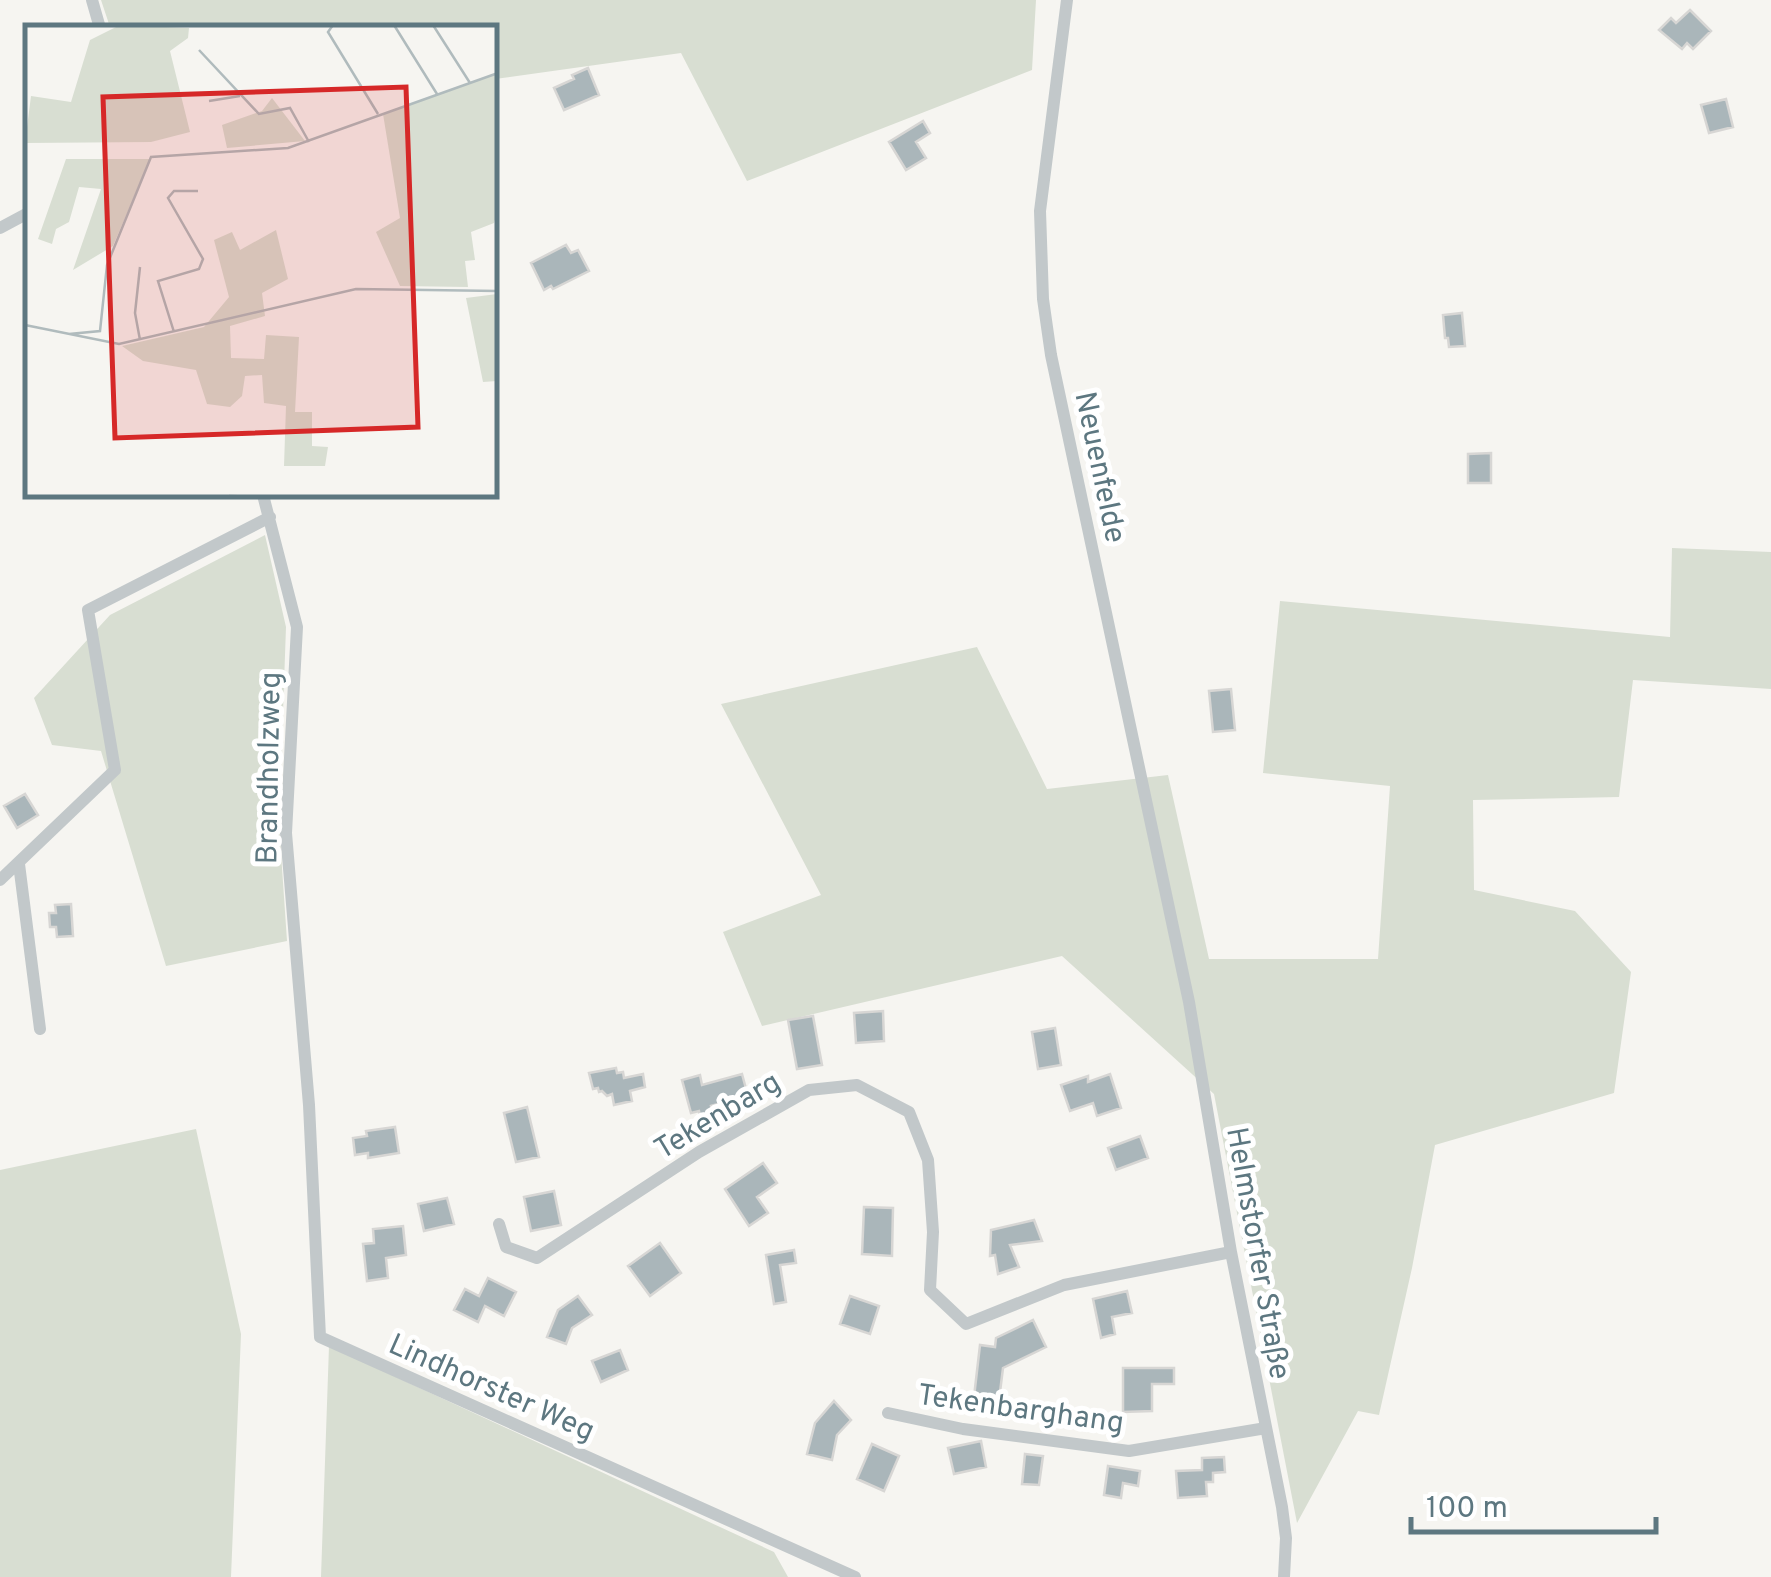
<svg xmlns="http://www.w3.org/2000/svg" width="1771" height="1577" viewBox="0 0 1771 1577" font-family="Overpass,sans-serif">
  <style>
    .green { fill: #d8ded2 }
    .building { fill: #aab6ba; stroke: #d7d6d4; stroke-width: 2.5 }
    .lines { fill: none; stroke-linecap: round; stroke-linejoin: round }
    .street { stroke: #c2c8ca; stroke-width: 12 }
    .labels { text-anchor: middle; stroke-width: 10; stroke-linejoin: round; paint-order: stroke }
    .street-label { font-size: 30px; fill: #5d7780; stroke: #fff }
    .inset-road { fill: none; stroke: #b0bbbd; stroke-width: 2.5 }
    .view { fill: #d62828; fill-opacity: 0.15; stroke: #d62828; stroke-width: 5 }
    .inset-edge { fill: none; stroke: #5d7780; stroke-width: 5 }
  </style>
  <rect width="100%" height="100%" fill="#f6f5f1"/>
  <path class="green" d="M101,0h935l-4,70 -285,111 -66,-128 -186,26v-51l-385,-1z
    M265,535l21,92 -7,197 8,117 -121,25 -65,-215 -49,-6 -18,-47 76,-83z
    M1672,548l99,4v137l-138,-9 -14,117 -146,3 1,90 101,21 56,61 -17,121 -179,52 -23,123 -33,147 -21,-4 -61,112 -83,-429 -152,-138 -300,70 -39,-94 98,-37 -100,-191 256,-57 70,142 121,-14 41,184h169l12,-173 -127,-13 17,-172 390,36z
    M196,1129l45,205 -10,243h-231v-407z
    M329,1346l445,206 14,25h-467z"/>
  <path class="building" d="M1690,10l21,21 -18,18 -6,-6 -5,6 -23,-19 12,-12 5,5z
    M588,68l11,27 -35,15 -10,-22 20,-9 -2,-4z
    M1726,99l7,28 -24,6 -8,-28z
    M923,121l7,12 -14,9 10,16 -20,12 -17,-28z
    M566,245l5,8 7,-3 11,21 -36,18 -2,-3 -7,4 -13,-27z
    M1462,313l3,33 -16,1 -1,-9h-3l-2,-23z
    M1491,453v30h-23v-29z
    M1231,689l4,41 -22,2 -4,-41z
    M25,794l13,21 -21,13 -13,-22z
    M71,904l2,32 -16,1 -1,-10h-6l-1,-14h7l-1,-8z
    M883,1011l1,30 -28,2 -2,-30z
    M813,1016l9,49 -25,4 -9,-49z
    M1055,1028l6,37 -23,4 -6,-37z
    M616,1068l1,5 6,-1 1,6 19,-4 2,13 -15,4 2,10 -18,4 -2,-11 -5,2 -5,-5 -3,1 -1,-4 -5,1 -4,-16z
    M742,1074l6,22 -37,10 2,8 -13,3 -1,-6 -8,2 -9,-33 18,-5 2,10z
    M1110,1074l11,34 -24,8 -4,-13 -23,8 -9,-26 27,-9v6z
    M527,1107l12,50 -23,5 -12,-49z
    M395,1127l4,26 -31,5v-5l-13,2 -2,-17 14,-2 -1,-5z
    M1140,1136l8,22 -32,12 -8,-22z
    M763,1163l14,20 -20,14 11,16 -19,13 -24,-37z
    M554,1191l7,34 -30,6 -7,-34z
    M447,1198l7,26 -30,7 -6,-27z
    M864,1207l29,1 -1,48 -30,-2z
    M1034,1220l8,21 -32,4 9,22 -21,7 -3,-19 -5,1 1,-26z
    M403,1226l3,29 -20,3 2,20 -21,3 -4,-37 11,-1 -1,-14z
    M660,1243l21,30 -31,23 -22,-30z
    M794,1250l2,13 -16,2 6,37 -12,2 -8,-49z
    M488,1278l28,14 -12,24 -19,-10 -7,16 -24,-12 11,-21 14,7z
    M1127,1291l5,22 -20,4 3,17 -14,4 -8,-39z
    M578,1296l14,19 -20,13 -6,16 -19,-7 11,-27z
    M850,1296l29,10 -9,28 -30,-10z
    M1033,1320l13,27 -43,21 -4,32 -25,-3 6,-52 15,2 1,-9z
    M620,1350l8,20 -27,12 -9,-21z
    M1123,1368h51v16h-22v27l-29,1z
    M834,1401l17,19 -14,15 -5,25 -25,-6 8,-31z
    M981,1441l5,26 -32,7 -6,-26z
    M872,1444l27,12 -15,35 -27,-12z
    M1025,1454l18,2 -4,29 -17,-1z
    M1224,1457l1,15 -12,1v9h-7l1,14 -29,2 -2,-27 26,-1v-12z
    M1108,1466l32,5 -2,15 -15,-3 -2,15 -17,-3z"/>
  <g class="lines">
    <path class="street" d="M92,0l8,28
      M1067,0l-27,211 3,88 8,56 138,647 42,250 51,255 4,31 -2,39
      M0,228l28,-15
      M263,495l34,132 -11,206 23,272 11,232 535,240
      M19,864l21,165
      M0,880l115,-110 -27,-160 182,-93
      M499,1224l7,23 31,11 162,-106 110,-62 48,-5 52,27 19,48 5,72 -3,58 36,34 98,-39 167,-33
      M888,1413l75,16 166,22 137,-23"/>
  </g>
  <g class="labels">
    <g class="street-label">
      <text transform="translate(1101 467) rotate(78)" y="10">Neuenfelde</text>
      <text transform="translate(268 768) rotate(-89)" y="10">Brandholzweg</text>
      <text transform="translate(717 1115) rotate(-31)" y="10">Tekenbarg</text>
      <text transform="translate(1259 1253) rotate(80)" y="10">Helmstorfer Straße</text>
      <text transform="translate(492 1387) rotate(24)" y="10">Lindhorster Weg</text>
      <text transform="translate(1021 1408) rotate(8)" y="10">Tekenbarghang</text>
    </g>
  </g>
  <g transform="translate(25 25)">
    <rect width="472" height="472" fill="#f6f5f1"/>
    <path d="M95,0l69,3 -1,10 -18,13 20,81 -39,10 -126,1 6,-47 40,6 19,-62zM472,49v139l-3,10 -23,9 4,28 -10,1 3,26 -68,-1 -24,-54 24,-14 -17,-104zM247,73l33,43 -78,7 -5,-23 40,-14zM41,134h84l-37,87 -40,24 28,-81 -22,-2 -10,35 -13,7 -4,15 -14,-5zM251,205l12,49 -26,14 3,23 -35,10 1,32 33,1 2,-24 33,2 -4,75h17v34l16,1 -3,19h-41l2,-60 -22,-3 -2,-28 -17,1 -3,20 -12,11 -23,-3 -11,-34 -53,-9 -21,-15 82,-19 25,-30 -15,-57 18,-8 8,18zM472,269v87l-14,1 -17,-84z" fill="#d8ded2"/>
    <path class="inset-road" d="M308,0l-5,7 50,82M369,0l43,69M408,0l37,58M174,25l60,64 31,-6 19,34M184,76l31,-5M0,300l94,19 237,-55 142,2M149,307l-16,-51 41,-12 4,-10 -35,-61 6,-7h24M44,309l31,-3 7,-66 44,-108 137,-9 210,-75M115,315l-5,-27 5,-46M204,471l31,1"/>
    <path class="view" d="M381,62l12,340 -303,11 -12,-341z"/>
    <rect width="472" height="472" class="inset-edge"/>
  </g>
  <path d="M1411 1517v15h245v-15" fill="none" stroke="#5d7780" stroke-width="5"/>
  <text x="1426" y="1517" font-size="30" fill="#5d7780" stroke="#ffffff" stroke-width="8" paint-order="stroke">100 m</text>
</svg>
